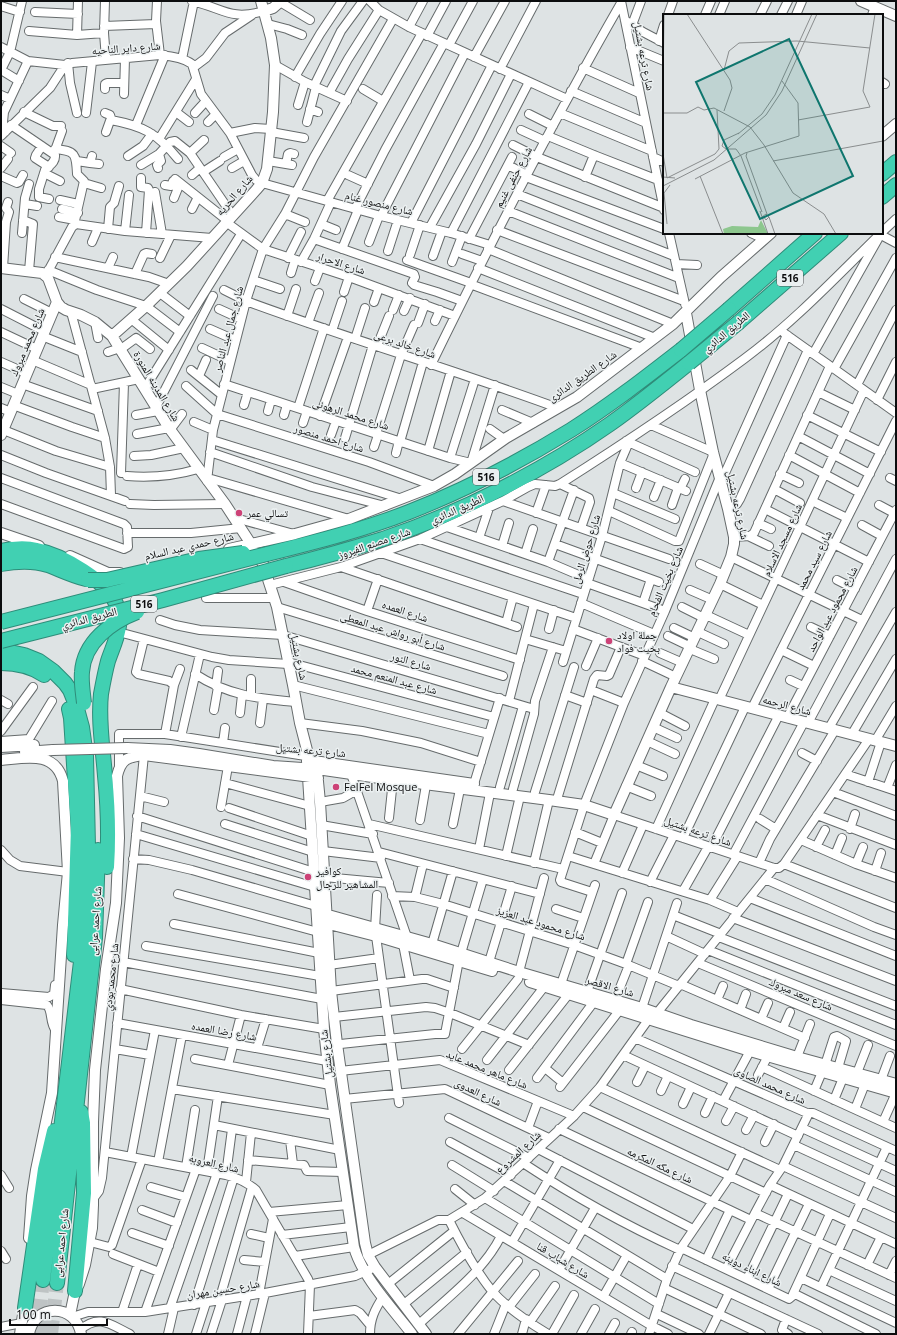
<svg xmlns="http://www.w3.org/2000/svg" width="897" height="1335" viewBox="0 0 897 1335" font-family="'Open Sans','Noto Naskh Arabic',sans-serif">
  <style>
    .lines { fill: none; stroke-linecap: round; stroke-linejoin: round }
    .motorway-tunnel { stroke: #bec3c4; stroke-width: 14; stroke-dasharray: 14 7; stroke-linecap: butt }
    .minor-casing { stroke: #666b6c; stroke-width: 10 }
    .tertiary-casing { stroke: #666b6c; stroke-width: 12 }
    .motorway-casing { stroke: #2e8c79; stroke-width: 16 }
    .minor { stroke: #fff; stroke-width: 8 }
    .tertiary { stroke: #fff; stroke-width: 10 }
    .motorway { stroke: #41d0b2; stroke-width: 14 }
    .tertiary-bridge-casing { stroke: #666b6c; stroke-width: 12; stroke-linecap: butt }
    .motorway-bridge-casing { stroke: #2e8c79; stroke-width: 16; stroke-linecap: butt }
    .tertiary-bridge { stroke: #fff; stroke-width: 10 }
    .motorway-bridge { stroke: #41d0b2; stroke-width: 14 }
    .poi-dot { fill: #cd4277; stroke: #ebf0f1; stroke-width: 1.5 }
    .labels { text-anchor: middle; stroke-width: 3; stroke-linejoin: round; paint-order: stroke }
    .shield { fill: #ebf0f1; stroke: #4f5152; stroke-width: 1 }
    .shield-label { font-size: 10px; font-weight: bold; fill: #0c0d0e }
    .street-label { font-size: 11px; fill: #0c0d0e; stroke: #ebf0f1 }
    .poi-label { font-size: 11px; fill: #0c0d0e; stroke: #ebf0f1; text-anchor: start }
    .inset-road { fill: none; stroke: #8a8d8e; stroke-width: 1 }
    .view { fill: #0f766e; fill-opacity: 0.15; stroke: #0f766e; stroke-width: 2 }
    .inset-edge { fill: none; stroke: #0c0d0e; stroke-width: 2 }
  </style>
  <rect width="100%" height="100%" fill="#dee3e4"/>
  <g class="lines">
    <path class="motorway-tunnel" d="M37,1334l6,-54
      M51,1334l6,-51"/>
    <defs>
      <path id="minor" d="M105,1l-1,32 2,26
        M157,1l-1,20 4,34
        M192,1c31,7 38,20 72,10
        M370,1l9,9 30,17 158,72
        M621,1l43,209
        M280,2l30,18
        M1,6l19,6
        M35,12l43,2
        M668,15l5,-14
        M705,15l6,-14
        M719,15l6,-14
        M760,15l7,-14
        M781,15l7,-14
        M796,15l6,-14
        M872,15l3,-8
        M625,20l18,12 21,11
        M268,24l19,5 15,6
        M632,25l9,-24
        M104,26l52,-2
        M409,27l14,-26
        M29,31l48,4 27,-2
        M77,35l1,-34
        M427,36l19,-35
        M659,41l5,-16
        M449,45l24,-44
        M1,47l27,14 37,4
        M630,47l34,14
        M474,57l31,-56
        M182,59l12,-58
        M68,63l2,20 7,30
        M275,65l30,17 42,19
        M194,67l12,-9 19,-25 27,-18
        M583,68l56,25
        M500,69l36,-68
        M295,77l25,-43 22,-33
        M19,81l-18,-11 9,-18 12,-51
        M882,82l3,2
        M314,86l27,-55 22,-30
        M105,89v-5l2,-1h17
        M363,89l20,12
        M571,91l75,32
        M329,93l19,-34 31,-49
        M124,94l1,-36
        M1,95l9,4
        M298,105l7,-23
        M310,109l8,3
        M24,112l29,14h8
        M176,112l13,10
        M86,113l6,-51
        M105,113l5,2 1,3 -5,14
        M195,113l11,-12
        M560,113l92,38
        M529,114l24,12
        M111,120c32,6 46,13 67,39
        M208,122l8,-8
        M307,122l9,-35
        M11,125l44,30c1,8 -7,11 -10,15l-6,19v8l10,2
        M136,125l29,-70
        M521,130l24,11
        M5,132l-2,-10 1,-10 24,-51
        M271,132l33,6
        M230,133l25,-5 16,1
        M1,136l49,-48 15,-23 7,-2 88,-8c11,1 24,3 32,9l9,30 29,39 22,42 4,5 6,3 119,33 70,17 39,12
        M548,136l46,19 64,25
        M159,139l37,-60
        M513,145l24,12 127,51
        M1,146l10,7
        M42,146l-6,9 -1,3 14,9
        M55,149c21,2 21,5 22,25l7,7 -10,44
        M54,153l8,-22
        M190,153l14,-13
        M128,156l15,-10 9,-12
        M224,157l14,-8
        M653,157l11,5
        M77,161l13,2 2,-7
        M268,161l24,4
        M90,163l9,1
        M286,164l2,-10 2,-1 4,1
        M141,165l18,-11 11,-12 5,-1 15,12 43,63
        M508,165l19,10
        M1,168l7,-9
        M158,168l-1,-3 4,-4 -2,-7
        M232,168l12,-7
        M203,172l17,-11
        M44,173l16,8
        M192,175l8,-7
        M348,175l20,9
        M1,176l16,7 2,-1 4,-7
        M526,177l138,52
        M585,177l9,-22
        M141,178v9l7,1 1,2 -3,43
        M175,179l53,42
        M84,183l17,5
        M165,185l6,1 2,-5h4
        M155,192l7,42
        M517,194l157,62
        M174,198l6,-15
        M60,200l18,4
        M327,201l95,-168
        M25,204l12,2
        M62,209l16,4
        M192,209l6,-12
        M355,209l30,-59 59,-107
        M508,211l171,67
        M285,214l20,8
        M381,216l84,-163
        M59,217l16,3
        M23,220l10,4 -4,47
        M226,222l37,27 86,28 106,39
        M411,223l81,-158
        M321,224l15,6
        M430,227l46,-83 35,-70
        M108,229l2,-22 4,-4 5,-17
        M497,230l187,71
        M125,231l4,-36
        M882,232l14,-13
        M22,233l3,-35 4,-14
        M451,233l78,-151
        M669,233l16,71
        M751,233l13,6
        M881,235l15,8
        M314,239l100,35 1,3 -3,6 2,2 23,7 25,9
        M469,239l43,-82
        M92,242l6,-14
        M369,242l10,-26
        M342,249l16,-39
        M488,249l185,75
        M388,251l10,-31
        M462,254l20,7
        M410,255l10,-30
        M433,256l9,-25
        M55,257l94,20 20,7
        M160,258l11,-23
        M288,258l13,-26
        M407,260l64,23
        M301,262l13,-23 17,-37
        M452,262l10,-26
        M676,264l21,1
        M3,268l3,-46 3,-10 -3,-4 2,-6
        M108,268l5,-11
        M478,268l177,70
        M48,270l49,20 49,16 34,26
        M291,273l4,-13
        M135,274l9,-20 2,-1 6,1
        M46,275l26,-48 4,-3 49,7 87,7
        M253,280l27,9
        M315,281l5,-13
        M470,284l172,64
        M224,290l22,11
        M344,292l5,-15
        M160,293l30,23
        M24,299l28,14
        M246,301c103,38 209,69 312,107
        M374,302l5,-14
        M1,309l43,22
        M219,309l22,10
        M393,310l6,-15
        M404,311l6,-13
        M71,312l34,126 5,29 1,28
        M287,316l9,-27
        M131,319l38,31
        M435,321l5,-11
        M95,322l3,16
        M308,323l11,-30
        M418,323l7,-19
        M210,329l25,11
        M332,331l10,-30
        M1,332l36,17
        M784,333l112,80
        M42,336l40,16
        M355,339l10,-31
        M377,346l12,-30
        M202,348l28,13
        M121,349l15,-11 14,11
        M108,352l12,-4
        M813,354l65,-115
        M32,360l59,25
        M1,362l25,11
        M431,365c60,-123 122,-244 190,-362
        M834,369l62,-111
        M191,370l31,25
        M199,376l7,-16
        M22,384l76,27
        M224,384l226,74 21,5 24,-78
        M857,385l39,-75
        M186,386l31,28 152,48 65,24
        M1,387l17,7
        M145,388l96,-154
        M92,389l47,-10
        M818,392l37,18
        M877,400l19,-38
        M13,405l59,22 33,11
        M244,405l4,-13
        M156,407l57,-111
        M1,408l10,4
        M298,408l26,-80
        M502,410l31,13
        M268,411l3,-11
        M136,415l22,-4
        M284,415l3,-10
        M807,415l74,37
        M320,416l28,-79
        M194,422l19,8
        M303,423l4,-12
        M651,425l62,27
        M1,429l55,22 54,16
        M490,429l14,10
        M170,430l12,-16
        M137,434l32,-6
        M376,434l25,-79 13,-30
        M331,435l5,-14
        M798,436l72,38
        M345,438l28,-93
        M212,440l190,59
        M626,441l69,31
        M400,442l23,-80
        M374,447l4,-12
        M428,451l23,-80
        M210,452l102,35 73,19
        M396,453l3,-12
        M1,455l45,18 79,28
        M789,455l71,38
        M134,456l17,-1 33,-7
        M450,458l25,-79
        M620,463l66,28
        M121,473l3,-90
        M780,474l19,9
        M127,476c25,2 47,0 71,-7
        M1,478l123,46 3,3 1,20 -4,2 -123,-45
        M208,478l141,41
        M890,478l6,3
        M207,481l6,-51 9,-35 24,-94 17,-52 22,-35 29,-57 79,-138
        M721,482l66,-147
        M560,484l29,14 1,4 -9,26
        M636,488l6,-16
        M680,489l5,-10
        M774,489l26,14
        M613,493l62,26
        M654,497l7,-17
        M503,501l166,58
        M812,501l35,17
        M130,504l24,1 71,-1
        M672,505l6,-17
        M879,505l15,8
        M728,509l9,-5 3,-5 68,-149
        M765,509l104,53
        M609,511l66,30h4l35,-88
        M536,513l10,-28
        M235,518l59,16
        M758,523l13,6
        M862,525l20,11
        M447,527l101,35 40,17
        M127,533h64l50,-5
        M748,536l21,10
        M734,537l16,-1 4,-3 76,-167
        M479,538l10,-30
        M420,539l163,55
        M555,544l104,38
        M502,546l7,-23
        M381,553l195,65
        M525,554l8,-25
        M731,557l131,63
        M548,562l26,-72
        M700,564l24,11
        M341,567l176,60
        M837,580l18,9
        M284,582l83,29 153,49
        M587,583l78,28
        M720,584l43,21
        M270,585l71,-18 79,-28 83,-38 25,-14 7,-3 20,2 5,-2c63,-40 125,-81 184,-125 50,-37 93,-83 137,-126
        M690,590l23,10
        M206,598h68
        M581,603l73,31
        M643,603l8,-24
        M277,607l226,69
        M682,607l22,11
        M367,611l11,-32
        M706,615l43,20
        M160,620l15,5 25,5 83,5 251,74
        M506,623l7,-26
        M811,627l19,9
        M674,628l21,10
        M549,629l5,-19
        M573,629l72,27
        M698,632l26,12
        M126,634l86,23 17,3 59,4
        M668,636l23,11
        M144,639l-8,33 2,2 31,7 5,4 -9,49
        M525,639l41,12
        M690,649l24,10
        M781,650l33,16
        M660,653l23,10
        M642,661l34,16
        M288,662l206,55
        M563,662l39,-126 18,-73 9,-21
        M586,666l12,-28
        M195,674c32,21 64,25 101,28
        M790,680l13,6
        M174,685l6,-16
        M293,685l196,49
        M216,686l2,-15
        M591,690l33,13
        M565,695l22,8
        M251,696v-17
        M1,700l7,4
        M719,700l145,-310
        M509,701l25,-97
        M752,708l144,-287
        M214,710l4,-23
        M240,713l2,-18
        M660,713l25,13
        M787,718l109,-208
        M260,723l3,-24
        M300,723l62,8 59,12 60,19
        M808,723l88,-164
        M653,727l24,11
        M829,728l67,-116
        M1,731l32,-44
        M852,734l44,-75
        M181,737l19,-83
        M1,741l28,-2 23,-38
        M647,741l28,13
        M875,741l21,-35
        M223,743l2,-15
        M802,753l15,8
        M636,765l27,11
        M119,767v-33h46l147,23
        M351,774l56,163
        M845,774l51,17
        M868,782l13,-40
        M225,783l85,23
        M474,784l26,-86
        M626,786l25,10
        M500,787l23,-81
        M887,788l9,-23
        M513,789l21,-75 1,-13 18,-54
        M535,792l39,-125
        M833,792l63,24
        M140,796l24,6
        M558,796l36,-117 3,-4 10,1 2,-1 12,-28
        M320,802l23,-4 14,-8
        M221,807l7,-41
        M229,808l83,28
        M817,815l79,30
        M137,816l177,56
        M389,818l4,-38
        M760,819l16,10
        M420,820l6,-35
        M225,824l88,28
        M369,824l194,45
        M453,824l7,-35
        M321,825l52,9
        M656,829l59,-130
        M850,829l5,-15
        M575,832l27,11
        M136,834l179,53
        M683,838l62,-131
        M801,840l55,24 40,14
        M816,847l9,-17
        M711,848l68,-133
        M479,849l11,-56
        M1,850l9,10 10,6 48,6
        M323,851l58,7
        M379,852l161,42
        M733,855l71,-133
        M835,855l7,-17
        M506,856l14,-60
        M568,856l142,44 28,12
        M133,859l16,1 43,10 124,36
        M534,863l15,-63
        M759,863l11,-24 65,-109
        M594,864l20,-49 160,53h5l5,-4 85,-125
        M784,864l112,44
        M856,864l7,-17
        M875,871l6,-18
        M622,873l21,-48
        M324,877l65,6
        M765,879l109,48 22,8
        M650,882l24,-47
        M683,891l25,-44
        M592,892l-31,-10 -1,-2 24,-75 40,-102 41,-92 55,-134
        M178,894l140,38
        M392,896l23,1 28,7 131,41 52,19 53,22
        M415,897l8,-33
        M750,898l146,58
        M710,900l27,-43
        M556,909l27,9
        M673,915l48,19
        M733,918l163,63
        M174,924l145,29
        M375,929l2,-34
        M376,936l23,167
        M666,936l39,18
        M719,937l177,69
        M403,944l7,36
        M432,944l21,-73
        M146,946l174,30
        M708,950l188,75
        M123,962l199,37
        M489,962l23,-76
        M698,963l198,83
        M626,964l22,-62
        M329,965l50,-7
        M519,972l25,-94
        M561,984l34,-99
        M680,984l125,54
        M120,989l121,26 83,14
        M331,991l91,-12h5l27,9
        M587,992l35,-99
        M1,993l48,4 5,-3 1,-9
        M1,1000l46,5c6,7 2,17 9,26
        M615,1000l14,-35
        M717,1000l6,-14
        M642,1008l35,-105
        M740,1010l6,-16
        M657,1013l117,-145
        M334,1017l92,-10 9,1 15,5 79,32
        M761,1019l7,-16
        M117,1023l210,38
        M783,1028l7,-16
        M635,1038l172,75h6l83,38
        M331,1045l104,-11h10l14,-74 24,-81
        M257,1048l9,-29
        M115,1049l35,6
        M462,1049l56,-70
        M623,1055l175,81
        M797,1057l13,-33
        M195,1059l135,26
        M487,1060l57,-73
        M228,1065l13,-50
        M825,1065l9,-28 3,-1 9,5 -8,27
        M762,1067l134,61
        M545,1068l18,15
        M509,1070l59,-75
        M340,1071l100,-11 134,56
        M857,1073l11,-28
        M758,1075l10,-19
        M537,1078l56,-75
        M881,1080l9,-24
        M637,1082l8,-16
        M560,1087l59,-76
        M600,1087l180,83
        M172,1089l163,26
        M661,1091l7,-15
        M814,1091l8,-19
        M344,1099l101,-10 104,49
        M834,1100l9,-22
        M723,1101l27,-50
        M683,1104l8,-17
        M583,1107l183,86
        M855,1109l10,-25
        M705,1113l8,-17
        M449,1118l80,40
        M726,1121l8,-15
        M883,1122l13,-29
        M214,1125l126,25
        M528,1128l10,-27
        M802,1128l94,43
        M559,1129l192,91
        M746,1130l8,-15
        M290,1140l3,24
        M450,1142l61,33
        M765,1142l9,-18
        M794,1145l102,47
        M538,1149l155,80
        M105,1152l121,23c12,3 21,7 30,15l52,89 2,6 -2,49
        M131,1157l24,-127
        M248,1160l56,5 3,6 36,1
        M158,1162l24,-127
        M523,1163c50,33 102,62 157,87
        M452,1165l42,26
        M783,1166l113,52
        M186,1167l9,-57
        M207,1171l11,-75
        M1,1175l8,13
        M226,1175l6,-46
        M504,1181l163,98
        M246,1182l5,-49
        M770,1185l126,59
        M151,1187l35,10
        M455,1189l20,16
        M485,1198l174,106
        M93,1199l6,-8 3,-13 42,-423
        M142,1210l35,13
        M269,1212l79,-7
        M463,1213l189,113 16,8
        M755,1213l141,65
        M449,1220c12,24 26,50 43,71 15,17 36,31 56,43
        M132,1233l37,13
        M251,1234l18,4
        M282,1235l69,-8
        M90,1242l19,5 3,-2 30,-86
        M512,1242l48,-82
        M681,1248l108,51 6,-5 81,40
        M1,1251l5,8
        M113,1254l46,18
        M368,1255l70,-35h11l36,-22 89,-82 26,-29 48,-67
        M295,1256l59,-9
        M244,1260l21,2
        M706,1260l24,-50
        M867,1265l14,-28
        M672,1266l146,68
        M726,1269l29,-56 15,-28 13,-19 26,-53
        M559,1270l36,-62
        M829,1270l67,31
        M889,1275l7,-14
        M801,1278l95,45
        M747,1279l41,-85
        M388,1284l66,-53
        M821,1287l66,-140
        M664,1288l97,46
        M768,1289l41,-85
        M259,1294l14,-75
        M793,1294l37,-80
        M603,1297l24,-42
        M219,1301l33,-114
        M404,1304l63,-52
        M194,1305l40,-128
        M509,1307l26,-33
        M170,1308l47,-135
        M122,1312l16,-48
        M145,1312l51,-143
        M657,1314l42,20
        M309,1316l46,-6 5,3 10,12
        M72,1317l16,-5h57l120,-19 90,-17 20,-9
        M786,1319l-4,11 6,4
        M530,1322l25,-36
        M419,1324c29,-27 64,-52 82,-88
        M1,1327l21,-4
        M80,1330c19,-17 31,-5 50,4
        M168,1334l6,-26
        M196,1334l10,-31
        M211,1334l11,-34
        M237,1334l10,-38
        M255,1334l10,-41
        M370,1334c0,-15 5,-25 13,-37
        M458,1334l60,-73
        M494,1334l12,-30
        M522,1334l4,-15
        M552,1334l22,-39
        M581,1334l14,-25
        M609,1334l6,-11
        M631,1334l1,-2
        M649,1334l18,-55 14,-31 49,-72 12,-24
        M709,1334l20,-41"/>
      <path id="tertiary" d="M861,1l35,15
        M264,11l9,-3 8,-7
        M882,136l14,-12
        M1,268l41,5 6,5 9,24 4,5 5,3 15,5 14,7 17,14 57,92 56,76 26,40 12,20 14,43 16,78 7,38 8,31 -1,7 1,16 16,252 6,56 24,162c8,30 39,62 58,87
        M112,336l34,-30 41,-40 69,-76 6,-7 5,-14 6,-57 2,-47 -4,-27 -10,-37
        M1,435l56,-133
        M1,533l38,13
        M229,549l66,-15 54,-15 85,-33 21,-12 51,-36 71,-41 96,-73 48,-47 50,-44
        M70,556l38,17h12
        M671,687l225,59
        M1,747l33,-2
        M127,748l43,2 29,4 74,12 44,3 76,11 156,20 35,5 30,10 57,-128 49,-103 11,-27 3,-13v-7l-6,-28 -15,-57 -13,-62 -14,-77
        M25,752l28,-2
        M308,754l8,7 4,41 11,189 6,53 28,199 3,12 7,12 51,67
        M1,760c24,-2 54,-10 62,21l5,91 -5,53 -11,168 -16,77 -4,26 -3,42
        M314,761l160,23
        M321,913l111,31 87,28 123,36 49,17 106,32 99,27
        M321,922l55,14 116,35
        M530,982l220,69 146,42
        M70,1315l5,-24 4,-7 6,-19 7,-37 1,-23v-83l2,-52 11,-101 10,-66 3,-65 -2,-62c4,-17 10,-19 27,-21l174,23
        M20,1334l5,-32
        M29,1334c5,-31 47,-31 52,0"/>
      <path id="motorway" d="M882,174l14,-12
        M882,197l14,-12
        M729,309l86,-76
        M739,322l102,-89
        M1,551c12,-3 24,-4 36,-1 25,5 71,31 80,56 7,20 -3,37 -9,55 -3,11 -5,22 -7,33 -3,27 2,55 4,82 3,30 4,61 2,91
        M267,554c48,-12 96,-24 142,-42 56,-22 110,-50 162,-82 38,-24 74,-52 110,-80
        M1,564c16,-3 31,-4 47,1 13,5 25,11 38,14
        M286,566c33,-8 65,-17 97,-27 77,-26 160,-68 227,-115 27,-19 53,-40 79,-61
        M1,650l23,5 15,6 14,10 12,12 5,7 6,15 6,22 4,29 2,90 -3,82 -42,352
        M1,663c16,0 30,3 43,12
        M69,709l2,9 7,109 -4,128
        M57,1283l38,-345 3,-88
        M75,1291l9,-98 -1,-70 -2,-11
        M25,1308l20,-139 9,-38"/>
    </defs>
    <use href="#minor" class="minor-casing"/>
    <use href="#tertiary" class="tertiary-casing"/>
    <use href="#motorway" class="motorway-casing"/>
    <use href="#minor" class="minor"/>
    <use href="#tertiary" class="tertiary"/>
    <use href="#motorway" class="motorway"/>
    <defs>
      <path id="tertiary-bridge" d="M53,750l74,-2"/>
      <path id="motorway-bridge" d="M681,350l48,-41
        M689,363l50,-41
        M88,580h19l92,-21 44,-6
        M1,622l266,-68
        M1,641l162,-41 123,-34
        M84,703c-1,-10 -3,-21 -2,-31 2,-30 29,-50 55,-60"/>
    </defs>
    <use href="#tertiary-bridge" class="tertiary-bridge-casing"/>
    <use href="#motorway-bridge" class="motorway-bridge-casing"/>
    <use href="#tertiary-bridge" class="tertiary-bridge"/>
    <use href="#motorway-bridge" class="motorway-bridge"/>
  </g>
  <g class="poi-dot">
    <circle cx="239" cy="513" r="4"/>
    <circle cx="609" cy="641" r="4"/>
    <circle cx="336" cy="787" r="4"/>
    <circle cx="308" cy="877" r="4"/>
  </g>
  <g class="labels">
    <g class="shield">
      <rect x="777" y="270" width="26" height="16" rx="3"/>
      <rect x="473" y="469" width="26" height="16" rx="3"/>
      <rect x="131" y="596" width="26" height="16" rx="3"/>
    </g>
    <g class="shield-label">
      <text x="790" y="282">516</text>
      <text x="486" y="481">516</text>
      <text x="144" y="608">516</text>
    </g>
    <g class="street-label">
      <text transform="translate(126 48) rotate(-4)" y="4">شارع داير الناحيه</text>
      <text transform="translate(644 56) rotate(79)" y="4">شارع ترعه بشتيل</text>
      <text transform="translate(513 177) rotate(-62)" y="4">شارع حنفى غنيم</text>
      <text transform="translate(234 195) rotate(-49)" y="4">شارع الحريه</text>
      <text transform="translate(379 203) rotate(14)" y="4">شارع منصور غنام</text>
      <text transform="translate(341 263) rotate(18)" y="4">شارع الاحرار</text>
      <text transform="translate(228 329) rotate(-75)" y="4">شارع جمال عبد الناصر</text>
      <text transform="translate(726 332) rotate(-40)" y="4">الطريق الدائري</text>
      <text transform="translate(27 342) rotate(-67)" y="4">شارع محمد مبروك</text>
      <text transform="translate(405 344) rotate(19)" y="4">شارع خالد برعى</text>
      <text transform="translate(582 376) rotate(-35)" y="4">شارع الطريق الدائرى</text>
      <text transform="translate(157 386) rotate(59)" y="4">شارع المدينه المنورة</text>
      <text transform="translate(351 414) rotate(18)" y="4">شارع محمد الرهونى</text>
      <text transform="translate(329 438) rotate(17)" y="4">شارع احمد منصور</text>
      <text transform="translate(738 505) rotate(78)" y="4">شارع ترعه بشتيل</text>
      <text transform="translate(457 509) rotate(-24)" y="4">الطريق الدائري</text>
      <text transform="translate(782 540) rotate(-65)" y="4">شارع مسجد الاسلام</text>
      <text transform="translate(374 543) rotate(-19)" y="4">شارع مصنع الفيروز</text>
      <text transform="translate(189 546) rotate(-13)" y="4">شارع حمدي عبد السلام</text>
      <text transform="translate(586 549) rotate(-73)" y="4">شارع حوض الرمل</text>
      <text transform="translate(814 560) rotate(-63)" y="4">شارع سيد محمد</text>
      <text transform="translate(665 581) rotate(-67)" y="4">شارع بخيت الفحام</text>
      <text transform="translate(832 609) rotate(-62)" y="4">شارع محمود عبد الواحد</text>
      <text transform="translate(405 611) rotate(18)" y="4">شارع العمده</text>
      <text transform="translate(89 618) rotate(-15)" y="4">الطريق الدائري</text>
      <text transform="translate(393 631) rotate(17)" y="4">شارع أبو رواش عبد المعطى</text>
      <text transform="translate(299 656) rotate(78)" y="4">شارع بشتيل</text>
      <text transform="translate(411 661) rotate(16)" y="4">شارع النور</text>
      <text transform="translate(394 679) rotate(15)" y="4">شارع عبد المنعم محمد</text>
      <text transform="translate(787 705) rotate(15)" y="4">شارع الرحمه</text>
      <text transform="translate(311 750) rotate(5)" y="4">شارع ترعه بشتيل</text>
      <text transform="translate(698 831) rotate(19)" y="4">شارع ترعه بشتيل</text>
      <text transform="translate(95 921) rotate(-86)" y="4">شارع احمد عرابى</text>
      <text transform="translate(541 923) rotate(17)" y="4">شارع محمود عبد العزيز</text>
      <text transform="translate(111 977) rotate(-84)" y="4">شارع محمد بودي</text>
      <text transform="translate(610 986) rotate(16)" y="4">شارع الاقصر</text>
      <text transform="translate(801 994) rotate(23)" y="4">شارع سعد مبروك</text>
      <text transform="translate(224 1031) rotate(10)" y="4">شارع رضا العمده</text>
      <text transform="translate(326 1054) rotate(-97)" y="4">شارع بشتيل</text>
      <text transform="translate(487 1069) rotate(22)" y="4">شارع ماهر محمد عايد</text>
      <text transform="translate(770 1085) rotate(24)" y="4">شارع محمد الصاوى</text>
      <text transform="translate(478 1092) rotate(25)" y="4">شارع العدوى</text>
      <text transform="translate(518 1152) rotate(-43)" y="4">شارع المشروع</text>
      <text transform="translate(214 1163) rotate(13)" y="4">شارع العروبه</text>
      <text transform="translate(660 1165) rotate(25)" y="4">شارع مكه المكرمه</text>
      <text transform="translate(61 1243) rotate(-84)" y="4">شارع احمد عرابى</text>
      <text transform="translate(563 1260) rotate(31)" y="4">شارع شباب قنا</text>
      <text transform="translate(752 1269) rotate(26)" y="4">شارع ابناء دوينه</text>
      <text transform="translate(223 1289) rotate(-9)" y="4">شارع حسين مهران</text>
    </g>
    <g class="poi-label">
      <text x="247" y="517">تسالي عمر</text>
      <text x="617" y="639">جملة اولاد<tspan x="617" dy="13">بخيت فواد</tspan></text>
      <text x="344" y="791">FelFel Mosque</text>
      <text x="316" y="875">كوافير<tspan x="316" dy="13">المشاهير للرجال</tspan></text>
    </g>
  </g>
  <g transform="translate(663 14)">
    <rect width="220" height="220" fill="#dee3e4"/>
    <path d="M98,206l7,14h-44l-1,-5 9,-3 26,1z" fill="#8dc78e"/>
    <path class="inset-road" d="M24,0l43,66 2,8 -8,23M61,56l5,-19 10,-8 58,-2 73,7M0,73l1,-73M0,99h24l11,-6 6,3 10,-2 36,19 14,18 29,48 31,21 12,20M135,106l72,-13 -7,-16 12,-77M76,119l-15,7 -2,6 4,3h10l5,7 21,56M75,120l24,-20 13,-19 37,-81M84,139l-1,3 21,58M0,140l4,24 48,-24 4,-5 -2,-39M110,147l110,-20M37,162l23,58M0,163l12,1M32,165l50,-26 54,-17 -1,-33 -16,-22M0,172l51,-26 52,-45 16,-24 35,-77M97,197l8,23M99,203l4,-3 3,3 -3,3 -3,-4M106,203l6,17M4,210l-3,-31 6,-8"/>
    <path class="view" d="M126,25l64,137 -93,43 -64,-137z"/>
    <rect width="220" height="220" class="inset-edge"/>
  </g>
  <rect width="897" height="1335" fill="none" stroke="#0c0d0e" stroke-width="4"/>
  <path d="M10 1319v6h97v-6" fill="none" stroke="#0c0d0e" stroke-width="2"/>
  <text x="16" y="1319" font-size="12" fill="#0c0d0e" stroke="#ebf0f1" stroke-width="3" paint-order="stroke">100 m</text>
</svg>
